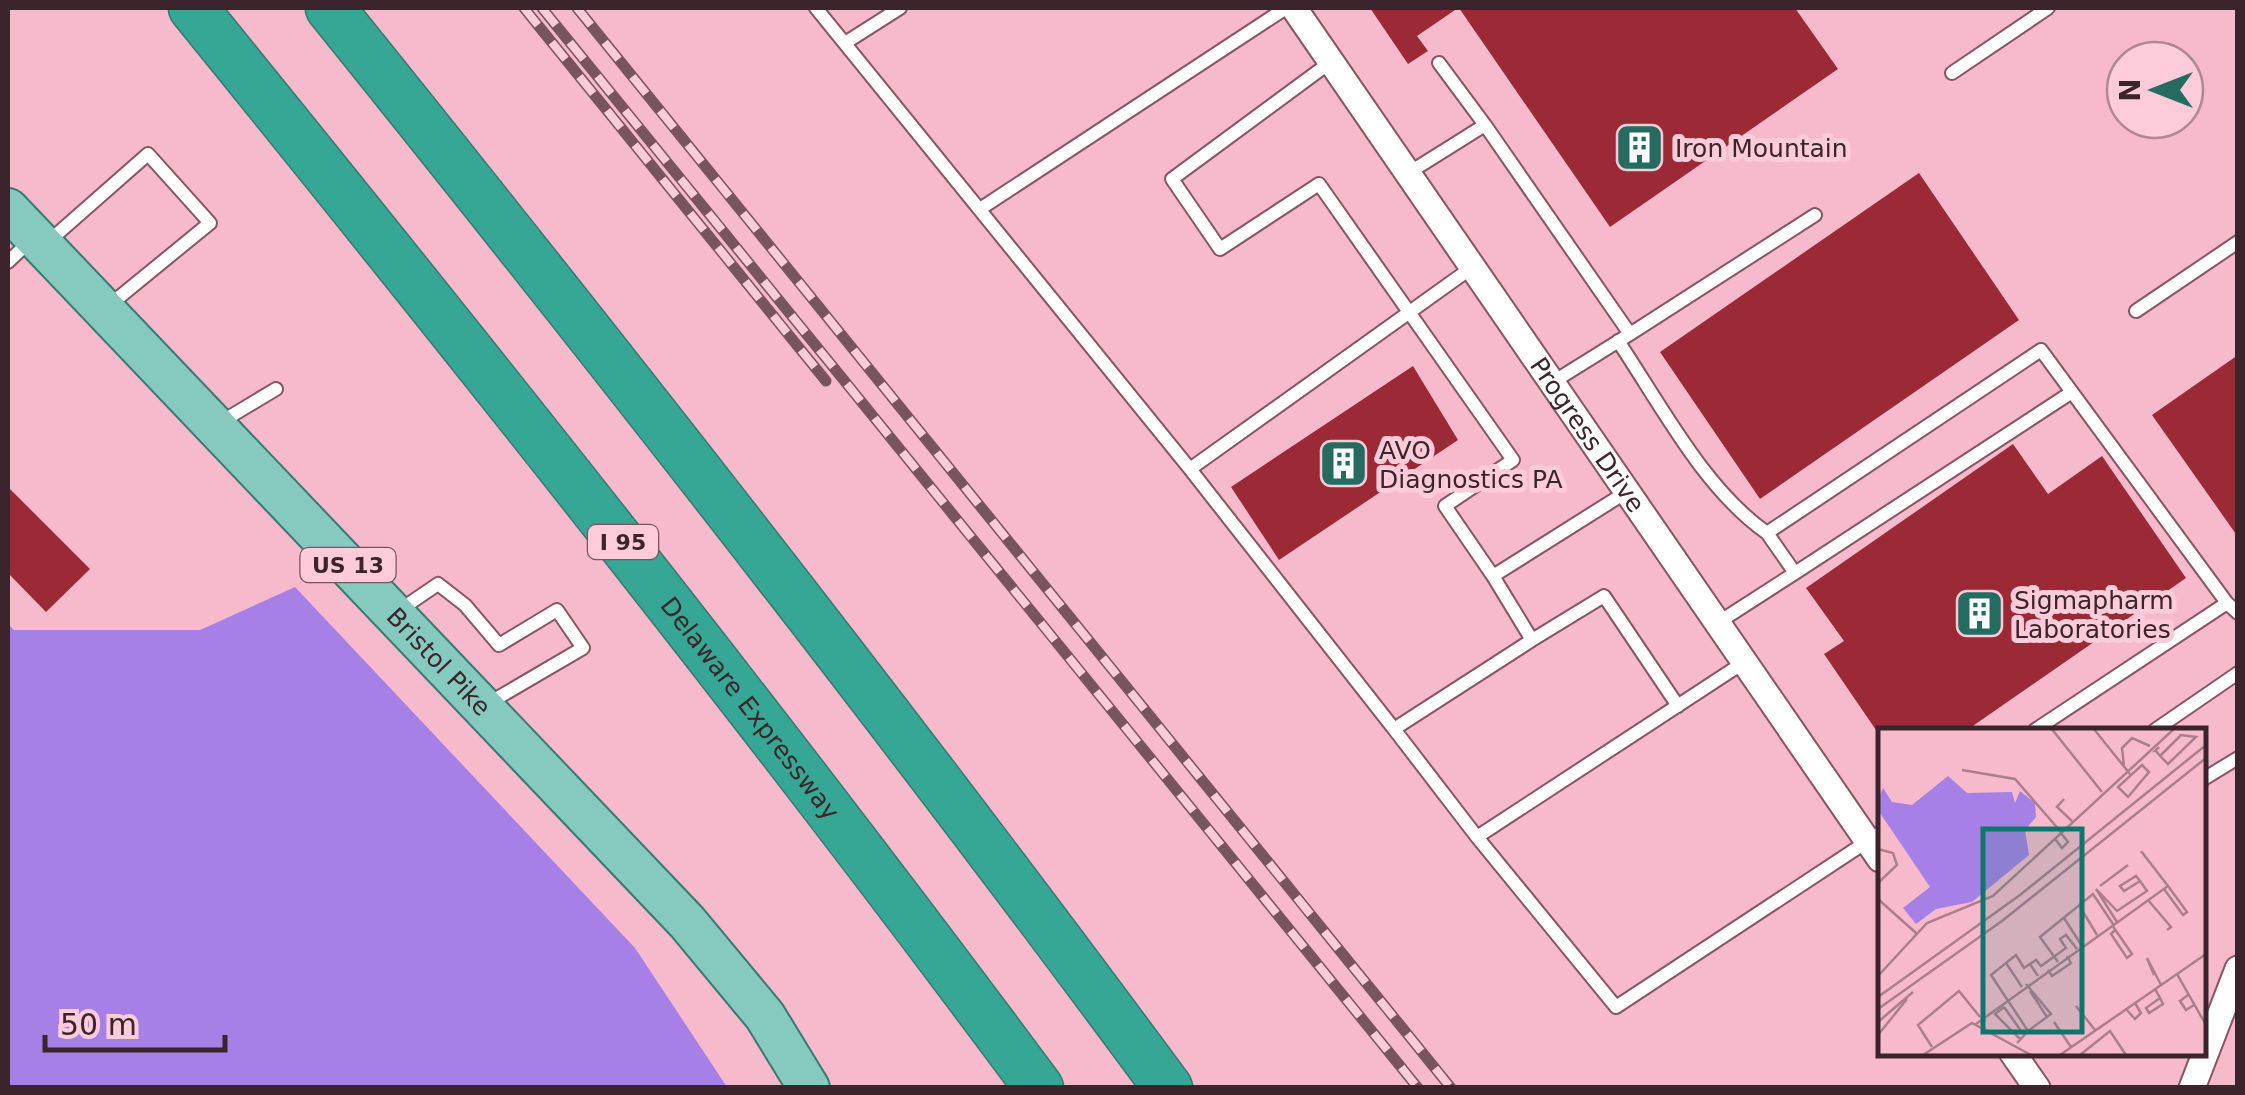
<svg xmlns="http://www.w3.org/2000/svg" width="2245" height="1095" viewBox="0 0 2245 1095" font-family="'DejaVu Sans',sans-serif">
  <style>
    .forest { fill: #a680e6 }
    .building { fill: #9c2936 }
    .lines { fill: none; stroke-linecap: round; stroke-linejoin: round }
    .lane-casing { stroke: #885464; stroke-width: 16 }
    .street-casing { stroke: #885464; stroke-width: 29 }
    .primary-casing { stroke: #37796f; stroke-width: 44 }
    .highway-casing { stroke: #37796f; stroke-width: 51 }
    .lane { stroke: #fff; stroke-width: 12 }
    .street { stroke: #fff; stroke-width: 25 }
    .primary { stroke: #86cabf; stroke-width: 40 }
    .highway { stroke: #35a794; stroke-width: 48 }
    .rail-casing { stroke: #77545e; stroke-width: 11 }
    .rail { stroke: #fdcbd9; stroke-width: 8; stroke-dasharray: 22; stroke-linecap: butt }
    .labels { text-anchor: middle; stroke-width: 10; stroke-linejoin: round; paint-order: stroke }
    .shield { fill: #fdcbd9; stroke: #75565f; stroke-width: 2.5 }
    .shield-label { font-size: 22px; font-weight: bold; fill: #3b242b }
    .poi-label { font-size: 25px; fill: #3b242b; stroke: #fdcbd9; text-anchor: start }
    .street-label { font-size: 25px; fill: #3b242b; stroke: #fdcbd9 }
    .inset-road { fill: none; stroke: #ac7e8c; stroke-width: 2.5 }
    .view { fill: #0f766e; fill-opacity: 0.15; stroke: #0f766e; stroke-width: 5 }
    .inset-edge { fill: none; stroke: #3b242b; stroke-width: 5 }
  </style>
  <rect width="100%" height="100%" fill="#f7bacc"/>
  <path class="forest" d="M295,587l340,361 92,139h-719v-463l6,6h186z"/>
  <path class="building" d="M1370,8h88l-41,28 11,15 -20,13z
    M1459,8h336l43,61 -228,158z
    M1919,173l100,147 -259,179 -100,-147z
    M2238,355v182l-86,-122z
    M1413,366l45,74 -179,120 -48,-73z
    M2013,444l35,50 54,-38 84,122 -219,152h-91l-52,-76 20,-13 -38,-53z
    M8,487l82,82 -44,43 -38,-39z"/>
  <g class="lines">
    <defs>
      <path id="lane" d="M816,8l374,461 284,-203
        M845,43l55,-35
        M1332,61l-160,118 48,70 99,-65 194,276 -68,46 48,70 135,-85
        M1439,63l46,62
        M1952,73l96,-65
        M1410,172l75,-47 145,209 -77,48
        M980,209l306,-201
        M48,242l100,-88 62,69 -104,85
        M8,262l23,-22
        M2136,311l102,-69
        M1630,334l185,-119
        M1618,341c43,64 86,148 149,192
        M221,422l55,-33
        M1190,469l204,260
        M1795,573l277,-181
        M1493,576l39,64 -138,89 83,108 269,-176
        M397,612l41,-28 27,21 34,40 58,-35 26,38 -94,55
        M1719,622l76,-49 -28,-40 274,-183 186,253
        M1532,640l72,-44 74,110
        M2035,730l192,-127 11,10
        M2155,730l83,-57
        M2202,780l36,-22
        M1477,837l139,170 264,-174"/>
      <g id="street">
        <path id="s1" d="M1294,8l586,851"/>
        <path d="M2012,1052l25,36"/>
        <path d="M2192,1088l46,-119"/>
      </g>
      <g id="primary">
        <path id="s2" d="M8,209l679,713 78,94 44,72"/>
      </g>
      <g id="highway">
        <path id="s3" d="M193,8c288,355 573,712 846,1080"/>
        <path d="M330,8c286,355 567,713 838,1080"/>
      </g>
    </defs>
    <use href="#lane" class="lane-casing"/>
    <use href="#street" class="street-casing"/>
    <use href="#primary" class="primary-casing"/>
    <use href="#highway" class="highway-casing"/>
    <use href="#lane" class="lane"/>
    <use href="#street" class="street"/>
    <use href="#primary" class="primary"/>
    <use href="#highway" class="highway"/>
    <defs>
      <path id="rail" d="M524,8l302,373
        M542,8l876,1080
        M577,8l874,1080"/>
    </defs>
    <use href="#rail" class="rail-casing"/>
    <use href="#rail" class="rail"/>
  </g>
  <defs>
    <symbol id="building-square" viewBox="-11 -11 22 22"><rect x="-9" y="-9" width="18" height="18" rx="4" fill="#256b5f" stroke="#fdcbd9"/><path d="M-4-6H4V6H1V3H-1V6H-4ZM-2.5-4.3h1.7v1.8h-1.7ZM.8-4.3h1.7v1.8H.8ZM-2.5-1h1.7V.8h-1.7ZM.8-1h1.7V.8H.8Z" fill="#fff"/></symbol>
  </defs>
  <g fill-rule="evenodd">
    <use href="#building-square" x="1612" y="120" width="55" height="55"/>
    <use href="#building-square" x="1316" y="436" width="55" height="55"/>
    <use href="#building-square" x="1952" y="586" width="55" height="55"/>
  </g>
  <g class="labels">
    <g class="shield">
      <rect x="588" y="525" width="70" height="34" rx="8"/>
      <rect x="300.5" y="548" width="95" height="34" rx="8"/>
    </g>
    <g class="shield-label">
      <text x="623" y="550">I 95</text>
      <text x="348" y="573">US 13</text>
    </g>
    <g class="poi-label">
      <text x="1675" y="157">Iron Mountain</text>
      <text x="1379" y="459">AVO<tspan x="1379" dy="29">Diagnostics PA</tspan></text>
      <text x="2014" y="609">Sigmapharm<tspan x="2014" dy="29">Laboratories</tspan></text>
    </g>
    <g class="street-label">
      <text dy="9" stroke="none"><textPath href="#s1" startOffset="518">Progress Drive</textPath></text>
      <text dy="9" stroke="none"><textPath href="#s2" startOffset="625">Bristol Pike</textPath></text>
      <text dy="9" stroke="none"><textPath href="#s3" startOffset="895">Delaware Expressway</textPath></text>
    </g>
  </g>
  <g transform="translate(1878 728)">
    <rect width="328" height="328" fill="#f7bacc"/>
    <path d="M70,48l19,17 45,-1 3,11 5,-12 15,12 1,14 -11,13 4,25 -57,47 -36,7 -20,15 -13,-16 27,-21 -52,-77v-10l5,-12 9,14 20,3z" fill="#a680e6"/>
    <path class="inset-road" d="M173,0l51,64M215,0l37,46M281,19l-4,4h1l4,5 8,8 28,-27 -15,-2 -21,21M264,37l7,7 -21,25 -10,-10zM246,38l-2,-18 10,-10 18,8M84,42l53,9 46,53M186,71l-7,8 15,14M177,111l7,9 6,-6 -8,-10M0,121l15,4 4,12 -19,18M222,158l28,-21M286,161l19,26 4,-3 -19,-26M0,171l38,34M270,172l23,27 -4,3M201,177l18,30M186,190l18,28M239,194l-21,-33 21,22 30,-20 -7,-10 -4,-5 -16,10 4,5 16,-10M234,197l20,29 -5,4 -16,-24 4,-4M180,234l-18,-25 53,-43 20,30M128,235l-15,12 37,56 -11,12M170,242l4,6 19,-13 -4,-7M299,246l29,51M276,247l-7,-17 14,27M0,248l49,-53 66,-27 182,-168M160,248l-8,-12 6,-4 5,6 25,-18 -6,-9 6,-4 11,14M148,256l25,30 -23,17M144,259l-16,-24 10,-8 8,13 6,-4M277,261l5,9 -14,10 3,5 14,-9 -3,-6M152,263l17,26M310,267l-8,6 6,9 8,-5M0,269l142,-102 186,-150M198,278l19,24M126,279l-9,7 25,25M126,279l20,28M0,281l124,-88 204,-163M248,281l9,10 6,-6 -6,-10M0,294l35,-30M176,294l17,25M98,296l192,-138 -27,-35M0,307l29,-36M54,319l-14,-22 41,-34 21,26M45,327l49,-32 59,32M182,327l146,-101M202,327l30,-24 16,24"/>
    <path class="view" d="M105,101h99v203h-99z"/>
    <rect width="328" height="328" class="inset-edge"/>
  </g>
  <rect width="2245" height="1095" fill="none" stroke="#3b242b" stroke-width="20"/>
  <g transform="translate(2155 90) rotate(270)"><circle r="48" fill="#fdcbd9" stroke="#af8893" stroke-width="2.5"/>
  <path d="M0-8L18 38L0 25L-18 38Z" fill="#256b5f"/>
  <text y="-15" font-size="28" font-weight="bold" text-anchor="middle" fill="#3b242b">N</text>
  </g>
  <path d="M45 1035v15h180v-15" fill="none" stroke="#3b242b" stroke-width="5"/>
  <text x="60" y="1035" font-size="30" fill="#3b242b" stroke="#fdcbd9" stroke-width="8" paint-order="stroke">50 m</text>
</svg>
